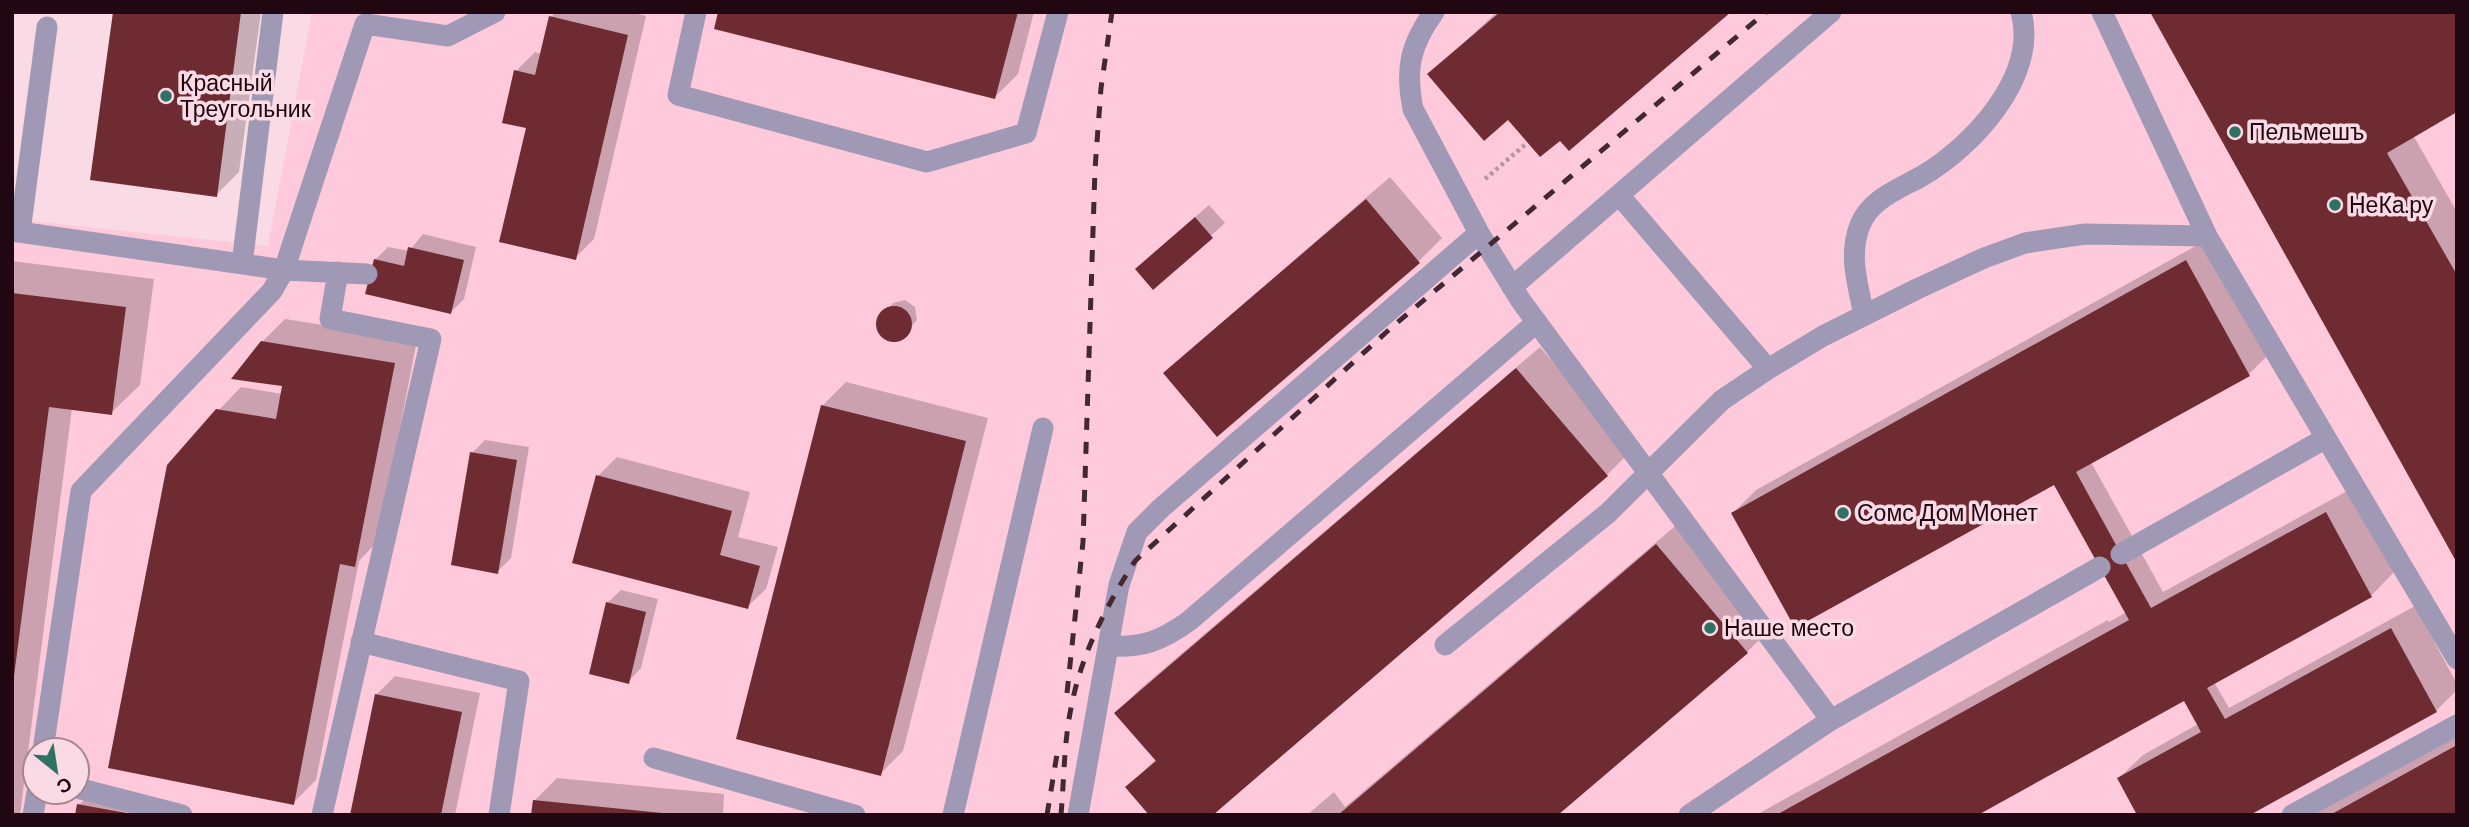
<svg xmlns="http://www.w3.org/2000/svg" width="2469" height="827" viewBox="0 0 2469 827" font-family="'DM Sans',sans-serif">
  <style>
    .built { fill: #fecadb; fill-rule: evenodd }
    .shadow { fill: #0003 }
    .building { fill: #6e2c32 }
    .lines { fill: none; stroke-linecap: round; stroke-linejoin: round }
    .path { stroke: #b396a0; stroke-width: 4.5; stroke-dasharray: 3.5 3.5; stroke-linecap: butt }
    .minor { stroke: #a099b5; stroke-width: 21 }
    .rail { stroke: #432833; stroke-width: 5; stroke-dasharray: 12 12; stroke-linecap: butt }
    .poi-dot { fill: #2f7264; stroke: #fadbe5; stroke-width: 2.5 }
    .labels { text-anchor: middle; stroke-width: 7; stroke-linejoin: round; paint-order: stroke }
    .poi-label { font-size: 23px; fill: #210712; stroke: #fadbe5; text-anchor: start }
  </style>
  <rect width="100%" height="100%" fill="#fadbe5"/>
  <path class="built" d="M312,12h2145v803h-2445v-596l256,27zM35,750h42v42h-42z"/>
  <path class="shadow" d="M114,12h147l-22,160 -23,23z
    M556,12h73l17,4 -52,223 -19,19 -47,-132 -12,-55 19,-19 7,2 9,-37z
    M720,12h314l-16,62 -23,23z
    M1497,12h232l-169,126 -52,-20 -78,-44z
    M2152,12l261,123 44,77v347z
    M1390,177l52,61 -23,23 -201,173 -52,-60 23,-23z
    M1209,205l16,18 -72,65 -3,-32z
    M423,234l53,13 -12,52 -13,13 -76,-52 13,-13 21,4z
    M2210,238l62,113 -23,23 -158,88 72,130 186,-102 45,82 -23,24 -157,86 15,26 186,-102 42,78v6l-21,21 -317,67 24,-23 55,-31 -13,-25 -211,116h-218l352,-195 1,2 18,-10 -66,-132 -328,33 23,-23z
    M12,261l142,18 -14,106 -29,28 -39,-5 -52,407h-8z
    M905,300l10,7 2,13 -14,17 -12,2 -11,-7 -1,-12 14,-17z
    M285,319l132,21 -39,201 -19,20 -43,219 -23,23 -75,-392 23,-24 41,7 2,-9 -22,-43z
    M1540,347l90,105 -23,23 -397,340 -82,-28 28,-28 -40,-46 23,-23z
    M846,382l142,36 -85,333 -23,23 -57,-369z
    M485,440l44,7 -18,111 -14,14 -25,-119z
    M617,457l133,35 -12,45 40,10 -12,42 -19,18 -149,-131z
    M1680,522l90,107 -23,23 -191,163h-249l27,-23 11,15z
    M621,590l37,9 -17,69 -13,14 -21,-79z
    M395,676l85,17 -25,122h-103l24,-120z
    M2457,736v79h-143z
    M557,778l167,16 -1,21h-190l1,-14z
    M92,792l51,23h-66l2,-10z"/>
  <path class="building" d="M113,12h128l-24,185 -127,-17z
    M718,12h300l-23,87 -281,-70z
    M1500,12h231l-162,139 -9,-10 -20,16 -32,-37 -24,21 -57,-67z
    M2150,12h307v100l-70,41 70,122v288z
    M549,16l79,19 -52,225 -77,-18 27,-114 -24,-5 12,-53 21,5z
    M1366,199l54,64 -203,174 -54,-64z
    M1195,217l18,21 -60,52 -18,-21z
    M408,247l56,13 -13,54 -86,-20 9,-35 30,7z
    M2186,260l64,116 -174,96 45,82 30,54 175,-96 46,85 -165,91 18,31 166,-91 46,84 -187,103h-113l-20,-37 84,-46 -17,-31 -206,114h-202l353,-195 -75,-135 -259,143 -64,-115z
    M12,293l114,14 -14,108 -63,-8 -35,269z
    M876 324a18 18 0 1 1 36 0a18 18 0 1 1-36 0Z
    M261,341l134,22 -40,204 -15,-3 -46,241 -186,-37 59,-303 49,-56 60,10 6,-33 -51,-7z
    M1516,368l92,108 -395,339h-64l-24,-28 31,-26 -42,-48z
    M821,405l145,36 -85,335 -145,-37z
    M470,452l47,8 -19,114 -47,-9z
    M596,475l136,36 -12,44 40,11 -12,43 -176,-46z
    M1656,544l92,109 -190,162h-220z
    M606,602l40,10 -17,72 -40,-10z
    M375,694l87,18 -21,103h-91z
    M2457,745v70h-127z
    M533,800l129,13v2h-131z
    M77,804l49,9v2h-51z"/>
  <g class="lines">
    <path class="path" d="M1485,179l42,-36"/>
    <path class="minor" d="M696,12l-18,83 249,67 99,-29 32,-121
      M1434,12c-24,33 -29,57 -21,97l66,124 42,68 310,419
      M2102,12l105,224 119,202 -205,116
      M1619,195l149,174
      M12,231l272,39 81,-246 83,12 47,-24
      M20,232l27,-205
      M242,264l31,-252
      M1512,287l319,-275
      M1864,315c-6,-30 -16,-60 -4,-90 10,-26 39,-36 62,-49 50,-29 117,-100 99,-164
      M2326,438l131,221
      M361,642l158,39 -20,134
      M1445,645l163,-132 114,-113 46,-31 55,-33 94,-47 67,-31 41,-15 60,-9 122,2
      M1108,646c35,2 53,-5 81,-25l348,-299
      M43,750l38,-259 191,-200 12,-21 83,4
      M654,758l201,57
      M77,788l105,27
      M33,815l4,-23
      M322,815l109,-476 -101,-20 8,-47
      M953,815l90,-387
      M1078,815l41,-230 18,-53 23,-23 319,-276
      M1689,815l142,-95 269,-153
      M2292,815l165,-90"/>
    <path class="rail" d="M1067,693l16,-151 12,-373 6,-81 11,-76
      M1047,815l11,-67
      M1061,815c3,-35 3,-73 10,-107 10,-53 35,-102 64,-147l257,-234 374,-315"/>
  </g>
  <g class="poi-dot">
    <circle cx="166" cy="96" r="7"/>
    <circle cx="2235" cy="132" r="7"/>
    <circle cx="2335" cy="205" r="7"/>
    <circle cx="1843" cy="513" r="7"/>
    <circle cx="1710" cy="628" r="7"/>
  </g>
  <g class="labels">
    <g class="poi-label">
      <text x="180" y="91">Красный<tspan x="180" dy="26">Треугольник</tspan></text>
      <text x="2249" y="140">Пельмешъ</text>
      <text x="2349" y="213">НеКа.ру</text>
      <text x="1857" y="521">Сомс Дом Монет</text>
      <text x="1724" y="636">Наше место</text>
    </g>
  </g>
  <rect width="2469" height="827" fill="none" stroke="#210712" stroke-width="28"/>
  <g transform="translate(56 771) rotate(150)"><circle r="33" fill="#fadbe5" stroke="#a38691" stroke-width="2"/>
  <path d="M0-5L12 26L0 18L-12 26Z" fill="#2f7264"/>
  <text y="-10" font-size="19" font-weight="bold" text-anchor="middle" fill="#210712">С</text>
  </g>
</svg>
